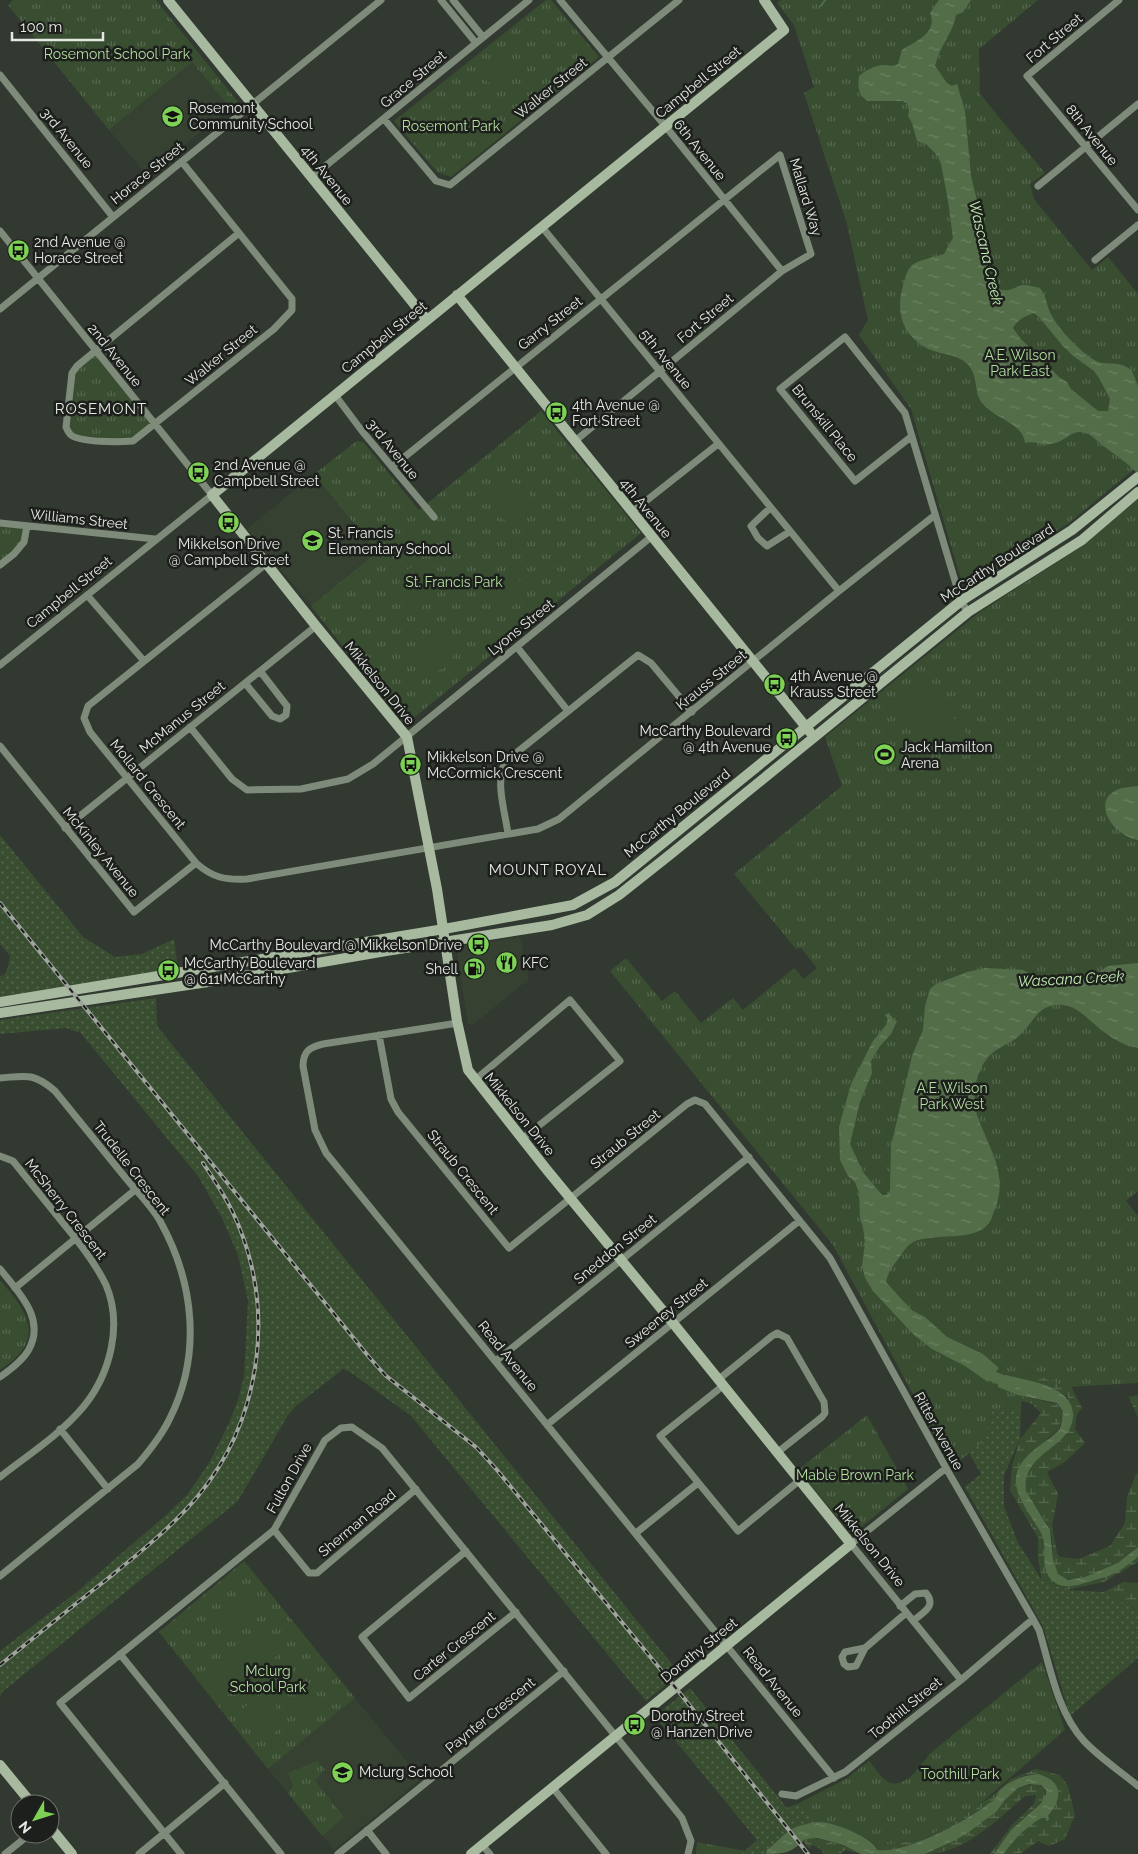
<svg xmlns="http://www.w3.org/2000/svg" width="1138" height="1854" viewBox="0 0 1138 1854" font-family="Raleway,sans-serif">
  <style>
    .built { fill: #364132 }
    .grass { fill: url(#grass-dots) }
    .wetland { fill: url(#wetland-marsh) }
    .park { fill: url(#park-tufts) }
    .pitch { fill: #394e31 }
    .water { fill: url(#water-ripples); fill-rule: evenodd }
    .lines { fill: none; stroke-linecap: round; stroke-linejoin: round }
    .stream { stroke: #536d49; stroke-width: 2 }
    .river { stroke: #536d49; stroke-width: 11 }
    .street { stroke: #7f8b7a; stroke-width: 7 }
    .secondary { stroke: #a7baa0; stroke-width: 10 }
    .rail-casing { stroke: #9fa49d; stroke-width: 4 }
    .rail { stroke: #1c1f1b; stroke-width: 2; stroke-dasharray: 5.5; stroke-linecap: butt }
    .labels { text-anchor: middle; stroke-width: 5; stroke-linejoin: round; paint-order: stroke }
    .street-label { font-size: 14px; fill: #e5e9e3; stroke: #1c1f1b }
    .park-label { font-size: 14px; fill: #b3dda1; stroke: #1c1f1b }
    .poi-label { font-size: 14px; fill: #e5e9e3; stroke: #1c1f1b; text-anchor: start }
    .water-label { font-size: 15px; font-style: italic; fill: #c1ecb0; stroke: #1c1f1b }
    .neighbourhood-label { font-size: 15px; letter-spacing: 1px; fill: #e5e9e3; stroke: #1c1f1b }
  </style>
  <defs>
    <pattern id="grass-dots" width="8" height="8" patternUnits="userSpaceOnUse" patternTransform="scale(1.25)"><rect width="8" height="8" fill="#394e31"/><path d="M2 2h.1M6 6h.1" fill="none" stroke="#56684f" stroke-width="1.8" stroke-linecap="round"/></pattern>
    <pattern id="wetland-marsh" width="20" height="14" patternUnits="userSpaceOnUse" patternTransform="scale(1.25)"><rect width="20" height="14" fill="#394e31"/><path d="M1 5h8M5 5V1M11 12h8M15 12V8" fill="none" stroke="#56684f"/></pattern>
    <pattern id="park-tufts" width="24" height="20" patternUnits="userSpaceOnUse" patternTransform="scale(1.25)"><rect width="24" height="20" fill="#394e31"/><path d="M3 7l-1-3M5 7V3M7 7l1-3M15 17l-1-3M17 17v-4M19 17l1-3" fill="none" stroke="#56684f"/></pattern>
    <pattern id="water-ripples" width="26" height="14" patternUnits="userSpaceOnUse" patternTransform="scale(1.25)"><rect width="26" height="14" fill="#536d49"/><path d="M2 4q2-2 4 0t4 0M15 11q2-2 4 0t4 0" fill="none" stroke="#6c8263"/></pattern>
  </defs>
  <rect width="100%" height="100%" fill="#323930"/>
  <path class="built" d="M192,62l38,46 -83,68 -38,-46z
    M314,474l63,78 -66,54 -64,-77z
    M520,937l9,42 -55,45h-6l-12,-76z
    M355,1698l66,81 -87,71 -66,-81z"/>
  <path class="grass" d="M0,835l83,102 32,20 27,-3 32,-15 4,31 -178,29v-23l4,-1 4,-8 2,-11 -10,-12z
    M156,998l1,28 523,648 -34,27 -235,-285 -61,-44 -7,-3 -47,37 -8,9 -50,86 -237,192 -1,7v-49l78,-60 88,-76 21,-20 22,-32 20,-40 9,-23 6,-24 4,-75 -10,-46 -16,-37 -24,-42 -119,-145 -2,1 -11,-4 -66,6v-14z
    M1021,1408l-1,31 -16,36v31l14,37 24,37 24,10 38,2 34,19v47l-68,58 -27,-90 -78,-139 16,-13 -12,-21 15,-12 9,-32z
    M690,1688l97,120 12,-5 21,19 -26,6 -27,22 -1,4h-25l16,-14 -102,-124z"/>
  <path class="wetland" d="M1032,1372l34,15 5,-1 11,22 -5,6 -2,15 10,14 -20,19 -18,10 11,22 -6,32 5,27 3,4 19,2 31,-13 15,-23 2,-26 11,-27v77c-7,5 -13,13 -21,17 -12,7 -51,25 -60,8 -7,-13 -2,-28 -7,-41 -5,-14 -17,-27 -24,-40 -1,-5 -1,-11 0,-16 5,-14 27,-31 39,-39l3,-39 -15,-9 -29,-8z
    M1138,1395v23l-9,-21z
    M1022,1396l35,8 6,7 -4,18 -11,9 -31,35 28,70 2,30 7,10 21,3 11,-3 39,-16 13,-10v5l-34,20 -38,8 -24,-10 -4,-21v-21l-28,-48 2,-24 8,-27 21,-26 -9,-9 -10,-3z
    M1123,1582l15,1v28l-34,-19z
    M1036,1769l24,6 8,11 7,29 -10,24 -16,7 -11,-5 -18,13h-16c9,-14 23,-31 39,-38l3,2 7,-8 -1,-29c-11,-9 -24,-8 -36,-2 -11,5 -15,14 -22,21 -2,2 -7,4 -10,6 -21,17 -80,48 -107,44l-1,-4 47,-7 68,-42 20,-18z
    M1035,1784l9,3 2,7 -1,4 -34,32 -17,24h-4l22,-29 22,-21 2,-9 -11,1c-29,24 -60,58 -100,58 15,-6 31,-13 45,-23 8,-6 17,-12 25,-19 14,-13 17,-27 40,-28z
    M805,1838c21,0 38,7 56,16l-16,-4 -5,4h-16l-4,-5 -7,-4 -4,3 -6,-7z"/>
  <path class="park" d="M13,0h143l82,102 -8,6 -38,-46 -83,68 -101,-125z
    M546,0h5l48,57 -148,120 -14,-5 -43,-51z
    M781,0h257l-59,49 1,45 65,79 -15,11 4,15 58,71 16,-13 30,37v172l-72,59 -97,60 -7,-2 -51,-174 -52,-74 9,-15 -21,-96 -43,-131 10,-6 -20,-62 -17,-22z
    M96,351l59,73 -22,17 -54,-3 -13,-11 6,-54z
    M541,411l100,122 -236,192 -94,-119 66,-54 -63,-78 43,-33 6,1 56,68z
    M1138,499v692l-12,10 12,15v167l-72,4 -34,-15 -8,8 -3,28 -28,1 -9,32 -32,26 -119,-222 -223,-274 16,-13 36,43 13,-10 26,32 32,-25 10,12 51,-42 10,11 13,-11 -16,-20 -5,1 -62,-75 108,-88 -17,-49 155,-125 98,-63z
    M0,523l27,3 -3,16 -24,23z
    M0,1280c17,21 44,48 18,75 -5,6 -12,10 -18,15z
    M867,1415l41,74 -53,43 -4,1 -53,-63z
    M244,1561l111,137 -87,71 -109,-137z
    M1042,1662l23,68 -91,79 -51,30 -47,7 -7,-6 -14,-7 -35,-11 -21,-19 47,-24 23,-18c12,14 19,32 40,17 6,-4 12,-15 19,-21l-1,-1z
    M317,1761l8,8 -10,12 29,36 -22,19 -34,-43 5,-7 -5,-13z
    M697,1842l48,9 -4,3h-45z"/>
  <path class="pitch" d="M496,58c9,1 14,2 18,11l-4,11c-10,5 -24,7 -29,-6l3,-8z
    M493 502a19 19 0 1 1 38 0a19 19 0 1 1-38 0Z
    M399 586a20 20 0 1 1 40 0a20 20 0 1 1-40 0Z
    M486 590a18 18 0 1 1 36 0a18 18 0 1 1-36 0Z
    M419 653a17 17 0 1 1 34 0a17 17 0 1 1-34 0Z
    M925,683l46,56 -26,21 -46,-56z
    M242,1592l18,22 -26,21 -18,-22z
    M262,1625l21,26 -59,47 -21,-26z
    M264,1692l12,7 1,31 -8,9 -26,-14 -3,-14z
    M312,1702l5,16 -11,3 -5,-17z"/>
  <path class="water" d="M939,0h32l-8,12 -7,3c-3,18 -17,32 -21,51l12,17 5,3 5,-2 8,27 6,65 9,36 7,55c-2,13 7,25 21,23 6,-1 11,-5 16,-5 5,0 11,2 16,3 6,8 6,14 9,22 7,17 31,42 47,51 8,4 18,1 26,4 4,1 7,4 10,6l6,15v88c-11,-12 -24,-20 -36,-29 -4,-3 -8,-8 -12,-10 -3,-2 -7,-3 -11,-3 -10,1 -15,10 -28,12 -9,2 -17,-4 -26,-1 -2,-20 -32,-25 -43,-40 -9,-12 -3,-31 -17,-41 -11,-9 -28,-7 -42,-16 -24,-15 -27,-39 -19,-64 2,-6 3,-12 8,-17 7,-5 23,-8 32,-11l9,-16 -5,-37 -7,-37 -3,-8 -12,-12 -9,-3 -5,-18 -4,-7 1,-6 -2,-7 -5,-2h-34c-11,-6 -10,-15 -9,-25 6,-5 15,-10 23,-11 6,0 10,2 16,-1l4,-14c14,-9 36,-17 28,-37zM1034,313l6,5 22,27 10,10 22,16 5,7 11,21 -2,12h-10l-27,-22 -4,-7 -7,-4 -39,-39 -8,-11c4,-8 12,-12 21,-15z
    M1138,786v54c-28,-5 -49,-43 -16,-52 5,-1 11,-1 16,-2z
    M1138,963v85c-12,-2 -25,-9 -34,-16 -13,-9 -24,-25 -41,-27 -25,-2 -28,16 -44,31 -10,9 -25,12 -33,24 -11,14 -14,38 -9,55 11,32 32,58 18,94 -2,4 -3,10 -6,14 -15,20 -55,9 -76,19 -7,4 -10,11 -15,17 -6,8 -10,13 -12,23l18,20 9,9 12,6 22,20 36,17 16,14 -11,14 -23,-16 -33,-17 -18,-14 -41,-44 -8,-13 -3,-12 3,-23 -2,-16 -3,-9 -1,-25 -4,-11 -7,-6 -8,-16 -1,-33 12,-43 22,-43 13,-16 2,-6 -3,-4 4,-2 4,6 4,2 -6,13 -11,12 -9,15 1,12 -12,29 -10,42 13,28 19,23h5l3,-5 1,-44 21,-90 11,-26 2,-24 5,-17 6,-5 31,-12 19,-4 37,2 32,16 12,1 7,-6 21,-6 13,-9z
    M1006,1375c22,6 66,10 67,39 1,34 -52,37 -47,77l24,39 3,29 5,15 10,6 17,-3 33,-14 20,-16v10c-8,6 -16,13 -25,17 -5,3 -10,3 -15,5 -16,5 -41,16 -51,-6 -6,-13 1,-27 -6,-40 -9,-17 -27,-36 -25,-56 3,-22 29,-33 43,-47 3,-5 3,-13 4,-19l-6,-8 -39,-8 -20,-8v-6l3,-4z
    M1038,1774c25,7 25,24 10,42l1,4 -3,1v-3l-3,-1c-15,9 -29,21 -39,37h-10l17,-24 30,-27 5,-9v-4l-5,-5 -12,-1 -11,4 -13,12 -8,11 -28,21 -13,8 -31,14h-64l-18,-9 -14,-4 -12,-3 -12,1c-14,14 -20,15 -39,15l1,-4c8,-6 17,-17 27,-22 6,-3 20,-6 26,-6 13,0 54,16 57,28 27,4 86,-27 108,-44 2,-2 7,-4 9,-6 3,-3 3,-7 6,-10 11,-10 24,-15 38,-16z"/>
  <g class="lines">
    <path class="stream" d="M821,6l4,-6"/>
    <path class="river" d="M980,1367l12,9 20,8"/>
    <path class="street" d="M441,0l35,43
      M453,0l30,37
      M560,0l106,127 116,144
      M1119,0l-92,76 111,134
      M0,75l113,142
      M384,119l52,62 14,4 229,-185
      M182,162l110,137v11l-18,19 -141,112c-13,1 -55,2 -63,-7 -2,-2 -3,-5 -4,-7l6,-54 5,-7 162,-133
      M312,177l217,-177
      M1038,186l100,-82
      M542,227l297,364
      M0,231l212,264 -212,170
      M1095,260l43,-35
      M0,309l381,-309
      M335,395l27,36 72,86
      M912,436l-57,45 -75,-92 65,-52 60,76 56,188 7,11
      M392,467l388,-312 31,99 -29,17 -207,170
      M770,508l-19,18 7,12 9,8 22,-14
      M632,512l86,-68
      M0,523l155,16
      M266,564l-178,142 -4,12 6,14 106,131c17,15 29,17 51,16l291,-50 21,-10 280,-228 96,-76
      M0,565l14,-11 10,-12 3,-16
      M87,595l57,66
      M517,647l51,64
      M245,683l27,33 8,3 6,-4 1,-9 -27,-35
      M190,727l42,52 15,11 54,-1 47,-10 25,-15 278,-227
      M0,746l134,166 62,-49
      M65,828l251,-202
      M508,834c-3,-23 -13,-51 -3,-72l133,-107 13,8 41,49
      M458,1023l-135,21c-13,3 -20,7 -20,22l12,64 11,23 508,625
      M379,1035l12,64 7,13 111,136 178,-144 8,-4 10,4 125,154 116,210 87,151 6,11c11,36 18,82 45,111 16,17 36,30 54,45
      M0,1078c26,-2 33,-6 55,13 23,28 46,57 69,85 12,15 27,29 36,45 34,61 42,133 10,197 -8,17 -20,32 -32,46l-138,112
      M475,1080l95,-80 50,61 -98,78
      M0,1156l13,5c17,21 33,41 50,62 16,19 32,39 43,62 17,40 4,89 -22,121 -23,28 -56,49 -84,71
      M0,1269c18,23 47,50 28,82 -6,10 -18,19 -28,26
      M15,1288l120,-98
      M496,1361l253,-204
      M719,1379l53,-43 5,-3 10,5 37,64 1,11 -3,4 -44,35
      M724,1385l-64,51 78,95 62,-51
      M548,1424l251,-203
      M60,1429l48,60
      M946,1468l-95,76 110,136
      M274,1530l35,43h8l99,-84
      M636,1533l62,-50
      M466,1551l-104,86 47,61 107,-86
      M900,1606l15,-12 11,-1c11,14 -3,19 -13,28
      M865,1648l-20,4 -3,5 2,7 4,3 8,-1 9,-18 41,-35
      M120,1654l161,200
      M553,1788l53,66
      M782,1794l14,2 49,-24 116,-92 72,-61
      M367,1830l19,24
      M482,1845l8,9
      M5,1854l25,-20
      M139,1854l86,-71
      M181,1854l-121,-151 214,-173 51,-90 16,-12 11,-1 30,21 300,370 9,23 -3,13
      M338,1854l226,-183"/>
    <path class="secondary" d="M168,0l259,320
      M457,295l353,437
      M0,1002l444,-73 129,-24 42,-23 346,-281 111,-71 66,-53
      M0,1013l208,-31 178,-31 166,-26 35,-10 32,-20 53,-42 296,-241 114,-72 56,-48
      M0,1765l32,39
      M50,1827l22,27
      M471,1854l380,-310 -178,-221 -126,-153 -79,-100 -11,-49 -20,-132 -30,-152 -91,-111 -104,-131 572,-465 -20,-30"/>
    <defs>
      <path id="rail" d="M0,903l369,454 16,18 92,73 20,22 178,217 133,167
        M0,1665c35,-28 70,-57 106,-85 32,-26 65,-52 92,-84 61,-74 77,-178 42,-267 -9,-24 -23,-45 -37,-66"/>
    </defs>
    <use href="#rail" class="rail-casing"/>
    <use href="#rail" class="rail"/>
  </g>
  <defs>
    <symbol id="school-disc" viewBox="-11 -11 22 22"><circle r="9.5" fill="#7dd154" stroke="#1c1f1b"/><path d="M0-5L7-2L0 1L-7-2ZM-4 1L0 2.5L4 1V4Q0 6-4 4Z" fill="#111"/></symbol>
    <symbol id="bus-disc" viewBox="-11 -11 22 22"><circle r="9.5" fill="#7dd154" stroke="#1c1f1b"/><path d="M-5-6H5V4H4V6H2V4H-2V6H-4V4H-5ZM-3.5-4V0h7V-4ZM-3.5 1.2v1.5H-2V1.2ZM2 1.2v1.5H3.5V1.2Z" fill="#111"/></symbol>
    <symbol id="stadium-disc" viewBox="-11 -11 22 22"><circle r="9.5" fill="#7dd154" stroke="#1c1f1b"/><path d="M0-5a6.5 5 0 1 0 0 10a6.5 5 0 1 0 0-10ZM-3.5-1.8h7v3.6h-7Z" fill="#111"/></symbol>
    <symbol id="restaurant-disc" viewBox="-11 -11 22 22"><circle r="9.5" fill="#7dd154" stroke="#1c1f1b"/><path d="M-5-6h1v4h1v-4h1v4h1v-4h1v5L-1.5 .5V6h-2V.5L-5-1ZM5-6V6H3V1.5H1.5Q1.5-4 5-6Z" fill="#111"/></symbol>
    <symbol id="fuel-disc" viewBox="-11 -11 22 22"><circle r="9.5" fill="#7dd154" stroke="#1c1f1b"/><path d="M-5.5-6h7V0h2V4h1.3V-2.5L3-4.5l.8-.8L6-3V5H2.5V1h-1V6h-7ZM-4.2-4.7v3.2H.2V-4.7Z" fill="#111"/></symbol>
  </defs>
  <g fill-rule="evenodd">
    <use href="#school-disc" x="160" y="104" width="25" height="25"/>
    <use href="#bus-disc" x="6" y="238" width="25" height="25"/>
    <use href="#bus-disc" x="544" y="400" width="25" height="25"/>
    <use href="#bus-disc" x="186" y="460" width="25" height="25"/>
    <use href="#bus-disc" x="216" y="510" width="25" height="25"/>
    <use href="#school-disc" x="300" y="528" width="25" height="25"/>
    <use href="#bus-disc" x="762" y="672" width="25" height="25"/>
    <use href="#bus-disc" x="774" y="726" width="25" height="25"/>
    <use href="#stadium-disc" x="872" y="742" width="25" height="25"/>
    <use href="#bus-disc" x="398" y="752" width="25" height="25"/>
    <use href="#bus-disc" x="466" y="932" width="25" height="25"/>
    <use href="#restaurant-disc" x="494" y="950" width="25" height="25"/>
    <use href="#fuel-disc" x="462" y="956" width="25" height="25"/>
    <use href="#bus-disc" x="156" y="958" width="25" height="25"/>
    <use href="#bus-disc" x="622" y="1712" width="25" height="25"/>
    <use href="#school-disc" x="330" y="1760" width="25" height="25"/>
  </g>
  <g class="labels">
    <g class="street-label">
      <text transform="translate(1054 38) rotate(-40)" y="5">Fort Street</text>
      <text transform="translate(413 79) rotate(-40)" y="5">Grace Street</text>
      <text transform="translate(698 82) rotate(-39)" y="5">Campbell Street</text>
      <text transform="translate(551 88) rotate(-39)" y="5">Walker Street</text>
      <text transform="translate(1092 135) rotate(51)" y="5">8th Avenue</text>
      <text transform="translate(67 138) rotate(51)" y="5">3rd Avenue</text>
      <text transform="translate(700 150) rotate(51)" y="5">6th Avenue</text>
      <text transform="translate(147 173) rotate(-39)" y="5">Horace Street</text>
      <text transform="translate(327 175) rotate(51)" y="5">4th Avenue</text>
      <text transform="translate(806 197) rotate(73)" y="5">Mallard Way</text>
      <text transform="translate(705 318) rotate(-40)" y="5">Fort Street</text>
      <text transform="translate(550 323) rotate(-38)" y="5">Garry Street</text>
      <text transform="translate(384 337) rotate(-39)" y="5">Campbell Street</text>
      <text transform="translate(115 355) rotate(51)" y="5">2nd Avenue</text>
      <text transform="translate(221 355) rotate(-39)" y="5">Walker Street</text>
      <text transform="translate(666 359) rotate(51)" y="5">5th Avenue</text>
      <text transform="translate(825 423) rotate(51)" y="5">Brunskill Place</text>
      <text transform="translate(393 449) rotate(51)" y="5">3rd Avenue</text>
      <text transform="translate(646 508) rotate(51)" y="5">4th Avenue</text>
      <text transform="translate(79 519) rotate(6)" y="5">Williams Street</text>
      <text transform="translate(997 563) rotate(-33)" y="5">McCarthy Boulevard</text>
      <text transform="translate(69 592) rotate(-39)" y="5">Campbell Street</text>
      <text transform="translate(521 627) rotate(-39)" y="5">Lyons Street</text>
      <text transform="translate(711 680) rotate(-39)" y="5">Krauss Street</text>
      <text transform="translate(380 683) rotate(51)" y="5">Mikkelson Drive</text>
      <text transform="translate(182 717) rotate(-39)" y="5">McManus Street</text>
      <text transform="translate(148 784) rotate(51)" y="5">Mollard Crescent</text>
      <text transform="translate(677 813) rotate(-39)" y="5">McCarthy Boulevard</text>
      <text transform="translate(101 852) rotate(51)" y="5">McKinley Avenue</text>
      <text transform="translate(520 1114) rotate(51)" y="5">Mikkelson Drive</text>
      <text transform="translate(625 1139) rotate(-39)" y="5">Straub Street</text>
      <text transform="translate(132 1168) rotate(52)" y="5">Trudelle Crescent</text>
      <text transform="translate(463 1172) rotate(51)" y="5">Straub Crescent</text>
      <text transform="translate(66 1209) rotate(52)" y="5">McSherry Crescent</text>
      <text transform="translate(615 1249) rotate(-39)" y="5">Sneddon Street</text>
      <text transform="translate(666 1313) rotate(-39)" y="5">Sweeney Street</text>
      <text transform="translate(508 1356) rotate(51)" y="5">Read Avenue</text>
      <text transform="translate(939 1431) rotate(61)" y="5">Ritter Avenue</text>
      <text transform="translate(289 1478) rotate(-61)" y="5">Fulton Drive</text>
      <text transform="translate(357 1523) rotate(-40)" y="5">Sherman Road</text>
      <text transform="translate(870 1545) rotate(51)" y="5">Mikkelson Drive</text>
      <text transform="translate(454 1646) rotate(-39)" y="5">Carter Crescent</text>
      <text transform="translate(699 1650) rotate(-39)" y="5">Dorothy Street</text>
      <text transform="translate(773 1682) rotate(51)" y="5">Read Avenue</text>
      <text transform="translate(905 1708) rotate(-39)" y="5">Toothill Street</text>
      <text transform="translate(490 1715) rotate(-39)" y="5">Paynter Crescent</text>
    </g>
    <g class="park-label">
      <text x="117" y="59">Rosemont School Park</text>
      <text x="451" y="131">Rosemont Park</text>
      <text x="1020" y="360">A.E. Wilson<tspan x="1020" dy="16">Park East</tspan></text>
      <text x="454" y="587">St. Francis Park</text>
      <text x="952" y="1093">A.E. Wilson<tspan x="952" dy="16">Park West</tspan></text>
      <text x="855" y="1480">Mable Brown Park</text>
      <text x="268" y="1676">Mclurg<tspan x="268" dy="16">School Park</tspan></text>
      <text x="960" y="1779">Toothill Park</text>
    </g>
    <g class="poi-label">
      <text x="189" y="113">Rosemont<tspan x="189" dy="16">Community School</tspan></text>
      <text x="34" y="247">2nd Avenue @<tspan x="34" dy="16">Horace Street</tspan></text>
      <text x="572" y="410">4th Avenue @<tspan x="572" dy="16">Fort Street</tspan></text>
      <text x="214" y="470">2nd Avenue @<tspan x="214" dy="16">Campbell Street</tspan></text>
      <text x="328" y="538">St. Francis<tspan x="328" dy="16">Elementary School</tspan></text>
      <text x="229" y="549" text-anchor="middle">Mikkelson Drive<tspan x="229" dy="16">@ Campbell Street</tspan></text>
      <text x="790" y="681">4th Avenue @<tspan x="790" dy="16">Krauss Street</tspan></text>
      <text x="771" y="736" text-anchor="end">McCarthy Boulevard<tspan x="771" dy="16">@ 4th Avenue</tspan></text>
      <text x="901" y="752">Jack Hamilton<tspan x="901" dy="16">Arena</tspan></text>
      <text x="427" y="762">Mikkelson Drive @<tspan x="427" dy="16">McCormick Crescent</tspan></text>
      <text x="462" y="950" text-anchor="end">McCarthy Boulevard @ Mikkelson Drive</text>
      <text x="184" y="968">McCarthy Boulevard<tspan x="184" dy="16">@ 611 McCarthy</tspan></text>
      <text x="522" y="968">KFC</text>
      <text x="458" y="974" text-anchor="end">Shell</text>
      <text x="651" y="1721">Dorothy Street<tspan x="651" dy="16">@ Hanzen Drive</tspan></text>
      <text x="359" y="1777">Mclurg School</text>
    </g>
    <g class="water-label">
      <text transform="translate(986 253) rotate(77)" y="5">Wascana Creek</text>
      <text transform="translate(1071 979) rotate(-3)" y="5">Wascana Creek</text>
    </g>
    <g class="neighbourhood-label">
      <text x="101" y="414">ROSEMONT</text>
      <text x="548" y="875">MOUNT ROYAL</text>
    </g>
  </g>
  <g transform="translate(35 1819) rotate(231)"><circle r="24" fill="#1c1f1b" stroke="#6c706b"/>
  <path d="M0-4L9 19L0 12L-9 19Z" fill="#7dd154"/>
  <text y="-8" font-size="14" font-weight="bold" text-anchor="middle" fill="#e5e9e3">N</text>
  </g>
  <path d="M12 32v8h91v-8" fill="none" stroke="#e5e9e3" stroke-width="2.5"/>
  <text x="20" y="32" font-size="15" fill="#e5e9e3" stroke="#1c1f1b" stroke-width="4" paint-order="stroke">100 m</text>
</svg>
